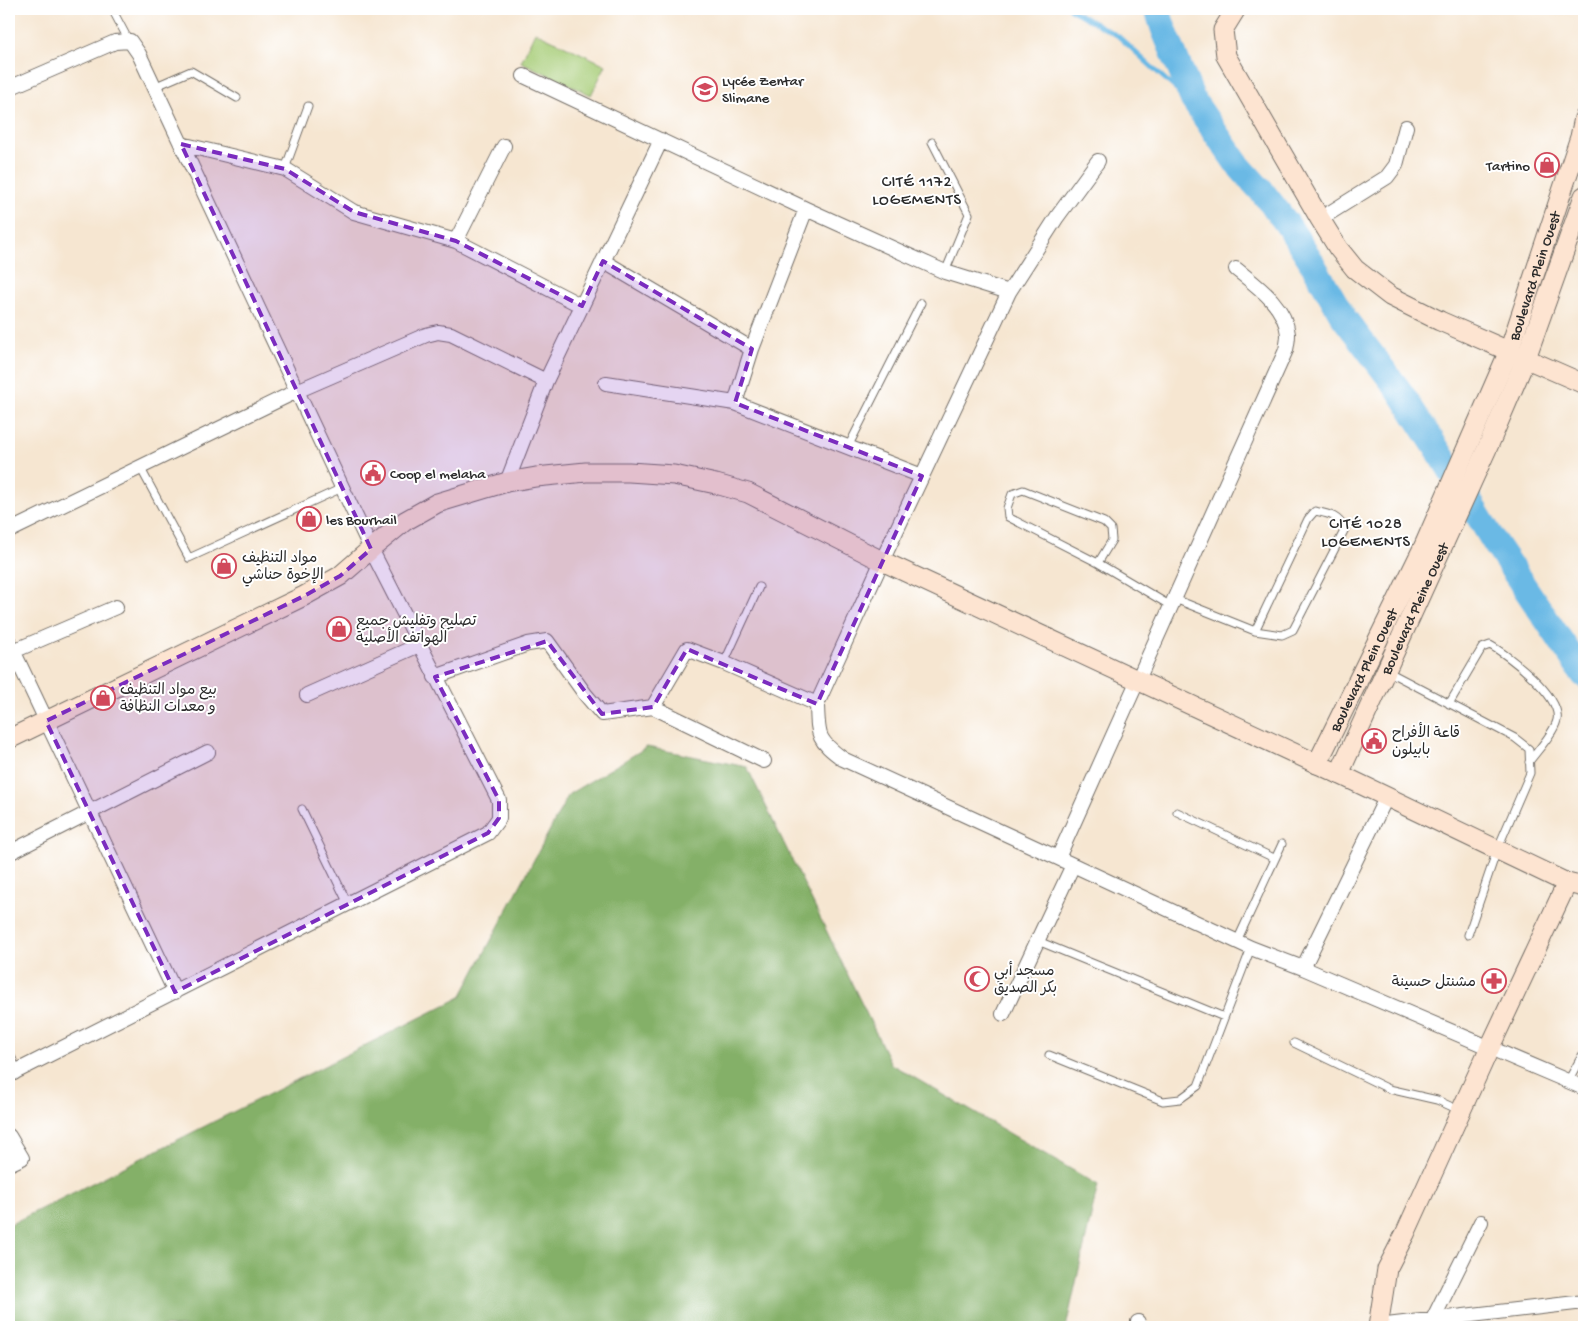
<svg xmlns="http://www.w3.org/2000/svg" width="1593" height="1336" viewBox="0 0 1593 1336" font-family="'Gochi Hand','Playpen Sans Arabic',sans-serif">
  <style>
    .green { fill: #a6cc76; stroke: #687c50 }
    .forest { fill: #84b067; stroke: #586e49 }
    .lines { fill: none; stroke-linecap: round; stroke-linejoin: round }
    .stream { stroke: #6bb9e5; stroke-width: 4.5 }
    .river { stroke: #6bb9e5; stroke-width: 26 }
    .lane-casing { stroke: #726c65; stroke-width: 9 }
    .street-casing { stroke: #726c65; stroke-width: 16 }
    .secondary-casing { stroke: #726c65; stroke-width: 21 }
    .lane { stroke: #fff; stroke-width: 7 }
    .street { stroke: #fff; stroke-width: 14 }
    .secondary { stroke: #fde4d1; stroke-width: 19 }
    .marked { fill: #7b2cbf; fill-opacity: 0.2; stroke: #7b2cbf; stroke-width: 4; stroke-dasharray: 10 6; stroke-linejoin: round }
    .labels { text-anchor: middle; stroke-width: 4; stroke-linejoin: round; paint-order: stroke }
    .poi-label { font-size: 15px; fill: #2b2b2b; stroke: #fff; text-anchor: start }
    .street-label { font-size: 15px; fill: #2b2b2b; stroke: #fff }
    .neighbourhood-label { font-size: 16px; letter-spacing: 1px; fill: #2b2b2b; stroke: #fff }
  </style>
  <rect width="100%" height="100%" fill="#fff"/>
  <filter id="ink" filterUnits="userSpaceOnUse"><feTurbulence type="fractalNoise" baseFrequency=".02" numOctaves="2"/><feDisplacementMap in="SourceGraphic" scale="10" xChannelSelector="R" yChannelSelector="G"/><feConvolveMatrix kernelMatrix="1 2 1 2 8 2 1 2 1" color-interpolation-filters="sRGB"/></filter>
  <filter id="wash" filterUnits="userSpaceOnUse"><feTurbulence type="fractalNoise" baseFrequency=".0096" numOctaves="4" result="noise"/><feDisplacementMap in="SourceGraphic" scale="20" xChannelSelector="R" yChannelSelector="G"/><feGaussianBlur stdDeviation="1.12" result="paint"/><feColorMatrix in="noise" values="0 0 0 0 0 0 0 0 0 0 0 0 0 0 0 0 0 1.4 0 .05"/><feComposite in="paint" operator="in"/></filter>
  <g filter="url(#wash)">
    <rect width="100%" height="100%" fill="#f6e6d1"/>
    <path class="green" d="M535,32l71,33 -15,30 -70,-33z"/>
    <path class="forest" d="M647,747l100,20 144,297 207,121 -32,142h-1057v-102l452,-228 108,-203z"/>
    <g class="lines">
      <path class="stream" d="M399,9l13,2 5,-2
        M1070,9l48,27 85,78"/>
      <path class="river" d="M1157,9l7,21 29,70 44,64 27,30 21,27 23,35 36,62 57,75 44,68 51,84 88,130"/>
    </g>
  </g>
  <g filter="url(#ink)">
    <g class="lines">
      <defs>
        <path id="lane" d="M112,9l17,32
          M154,87l37,-16 46,27
          M932,142l37,72 -24,58
          M285,169l23,-63
          M848,447l73,-144
          M140,467l49,91 153,-70
          M1098,563l14,-23 -1,-11 -7,-7 -81,-32 -11,4 -5,14 1,9 90,46 73,43
          M1175,599l80,32 27,4 11,-5 52,-101c-7,-14 -16,-15 -30,-18l-7,8 -53,112
          M724,663l35,-76
          M1387,671l128,67 14,11 1,24 -33,77 -29,85
          M1449,704l33,-56 8,-3c18,10 72,51 67,75 -3,13 -20,31 -28,42
          M302,809l46,95
          M1177,812l97,46
          M1038,941l186,76
          M1237,941l45,-97
          M1294,1043l95,46 48,11 24,11
          M1049,1055l114,46 17,-2 18,-13 53,-138
          M1568,1081l16,-29"/>
        <path id="street" d="M524,76l282,133 139,63 64,20
          M9,88l106,-46 15,-1 9,13 232,495 128,251v18l-11,15 -479,242
          M181,144l104,25 69,43 102,29
          M504,146l-48,95 126,65
          M1098,161l-41,56 -48,75 -127,269 -65,143c1,32 0,36 26,55l215,99 228,-508c1,-5 2,-11 2,-16 -3,-29 -31,-48 -52,-65
          M1320,219l67,-42 9,-12 10,-38
          M603,261l149,88
          M606,383l129,20 187,73
          M735,403l17,-54 54,-140
          M507,482l39,-101 115,-241
          M9,531l288,-140 129,-56 12,-3 13,2 95,47
          M9,642l166,350
          M9,653l107,-46
          M435,677l93,-33 19,-3 38,53 17,20 51,-7 111,54
          M307,695l112,-50
          M653,707l34,-58 37,14 93,41
          M9,853l199,-101
          M1058,858l193,90 52,20 83,-170
          M1303,968l281,120
          M1003,1014l70,-149
          M9,1060l5,13
          M9,1136l13,22 -13,6
          M1433,1319l48,-97
          M1138,1322l1,5
          M1378,1326l206,-24"/>
        <g id="secondary">
          <path d="M1236,9l-13,21 3,26 94,163 18,29 17,21 35,27 50,25 144,63"/>
          <path d="M9,739l295,-143 36,-20 31,-27 34,-28 32,-18 70,-21 29,-5 50,-5h43l45,3 42,9 32,9 134,68 457,213 228,109 17,4"/>
          <path id="s1" d="M1317,764l106,-216 86,-197 71,-214 4,-19"/>
          <path id="s2" d="M1339,774l151,-332 36,-84 58,-162"/>
          <path d="M1378,1327l9,-58 18,-35 85,-187 77,-164"/>
        </g>
      </defs>
      <use href="#lane" class="lane-casing"/>
      <use href="#street" class="street-casing"/>
      <use href="#secondary" class="secondary-casing"/>
      <use href="#lane" class="lane"/>
      <use href="#street" class="street"/>
      <use href="#secondary" class="secondary"/>
    </g>
  </g>
  <path class="marked" d="M181,144l104,25 69,43 102,29 126,65 21,-45 149,88 -17,54 187,73 -105,228 -130,-55 -34,58 -51,7 -55,-73 -112,36 64,123v18l-11,15 -313,159 -129,-271 258,-125 36,-20 31,-27z"/>
  <defs>
    <symbol id="school-ring" viewBox="-11 -11 22 22"><circle r="9.5" fill="#fff" stroke="#d1495b" stroke-width="1.5"/><path d="M0-5L7-2L0 1L-7-2ZM-4 1L0 2.5L4 1V4Q0 6-4 4Z" fill="#d1495b"/></symbol>
    <symbol id="shop-ring" viewBox="-11 -11 22 22"><circle r="9.5" fill="#fff" stroke="#d1495b" stroke-width="1.5"/><path d="M-5-2.5h2.3a2.7 3.5 0 0 1 5.4 0H5L5.5 6h-11ZM-1.5-2.5h3a1.5 2.3 0 0 0-3 0Z" fill="#d1495b"/></symbol>
    <symbol id="civic-ring" viewBox="-11 -11 22 22"><circle r="9.5" fill="#fff" stroke="#d1495b" stroke-width="1.5"/><path d="M-.6-6.5H3V-4.5H.6V-3L4-1V1h2V6H-6V1h2V-1L-.6-3ZM-1.2 2.5V6h2.4V2.5Z" fill="#d1495b"/></symbol>
    <symbol id="mosque-ring" viewBox="-11 -11 22 22"><circle r="9.5" fill="#fff" stroke="#d1495b" stroke-width="1.5"/><path d="M3.5-4.9A6 6 0 1 0 3.5 4.9A5 5 0 1 1 3.5-4.9Z" fill="#d1495b"/></symbol>
    <symbol id="pharmacy-ring" viewBox="-11 -11 22 22"><circle r="9.5" fill="#fff" stroke="#d1495b" stroke-width="1.5"/><path d="M-2-6h4v4h4v4h-4v4h-4v-4h-4v-4h4Z" fill="#d1495b"/></symbol>
  </defs>
  <g fill-rule="evenodd">
    <use href="#school-ring" x="691" y="75" width="28" height="28"/>
    <use href="#shop-ring" x="1533" y="151" width="28" height="28"/>
    <use href="#civic-ring" x="359" y="459" width="28" height="28"/>
    <use href="#shop-ring" x="295" y="505" width="28" height="28"/>
    <use href="#shop-ring" x="210" y="552" width="28" height="28"/>
    <use href="#shop-ring" x="325" y="615" width="28" height="28"/>
    <use href="#shop-ring" x="89" y="684" width="28" height="28"/>
    <use href="#civic-ring" x="1360" y="727" width="28" height="28"/>
    <use href="#mosque-ring" x="963" y="965" width="28" height="28"/>
    <use href="#pharmacy-ring" x="1480" y="967" width="28" height="28"/>
  </g>
  <g class="labels">
    <g class="poi-label">
      <text x="722" y="85">Lycée Zentar<tspan x="722" dy="17">Slimane</tspan></text>
      <text x="1530" y="170" text-anchor="end">Tartino</text>
      <text x="390" y="478">Coop el melaha</text>
      <text x="326" y="524">les Bourhail</text>
      <text x="242" y="562">مواد التنظيف<tspan x="242" dy="17">الإخوة حناشي</tspan></text>
      <text x="356" y="625">تصليح وتفليش جميع<tspan x="356" dy="17">الهواتف الأصلية</tspan></text>
      <text x="120" y="694">بيع مواد التنظيف<tspan x="120" dy="17">و معدات النظافة</tspan></text>
      <text x="1392" y="737">قاعة الأفراح<tspan x="1392" dy="17">بابيلون</tspan></text>
      <text x="994" y="975">مسجد أبي<tspan x="994" dy="17">بكر الصديق</tspan></text>
      <text x="1476" y="986" text-anchor="end">مشنتل حسينة</text>
    </g>
    <g class="street-label">
      <text dy="5" stroke="none"><textPath href="#s1" startOffset="535">Boulevard Plein Ouest</textPath></text>
      <text dy="5" stroke="none"><textPath href="#s2" startOffset="182">Boulevard Pleine Ouest</textPath></text>
      <text dy="5" stroke="none"><textPath href="#s1" startOffset="105">Boulevard Plein Ouest</textPath></text>
    </g>
    <g class="neighbourhood-label">
      <text x="917" y="186">CITÉ 1172<tspan x="917" dy="18">LOGEMENTS</tspan></text>
      <text x="1366" y="528">CITÉ 1028<tspan x="1366" dy="18">LOGEMENTS</tspan></text>
    </g>
  </g>
  <rect width="1593" height="1336" fill="none" stroke="#fff" stroke-width="30"/>
</svg>
